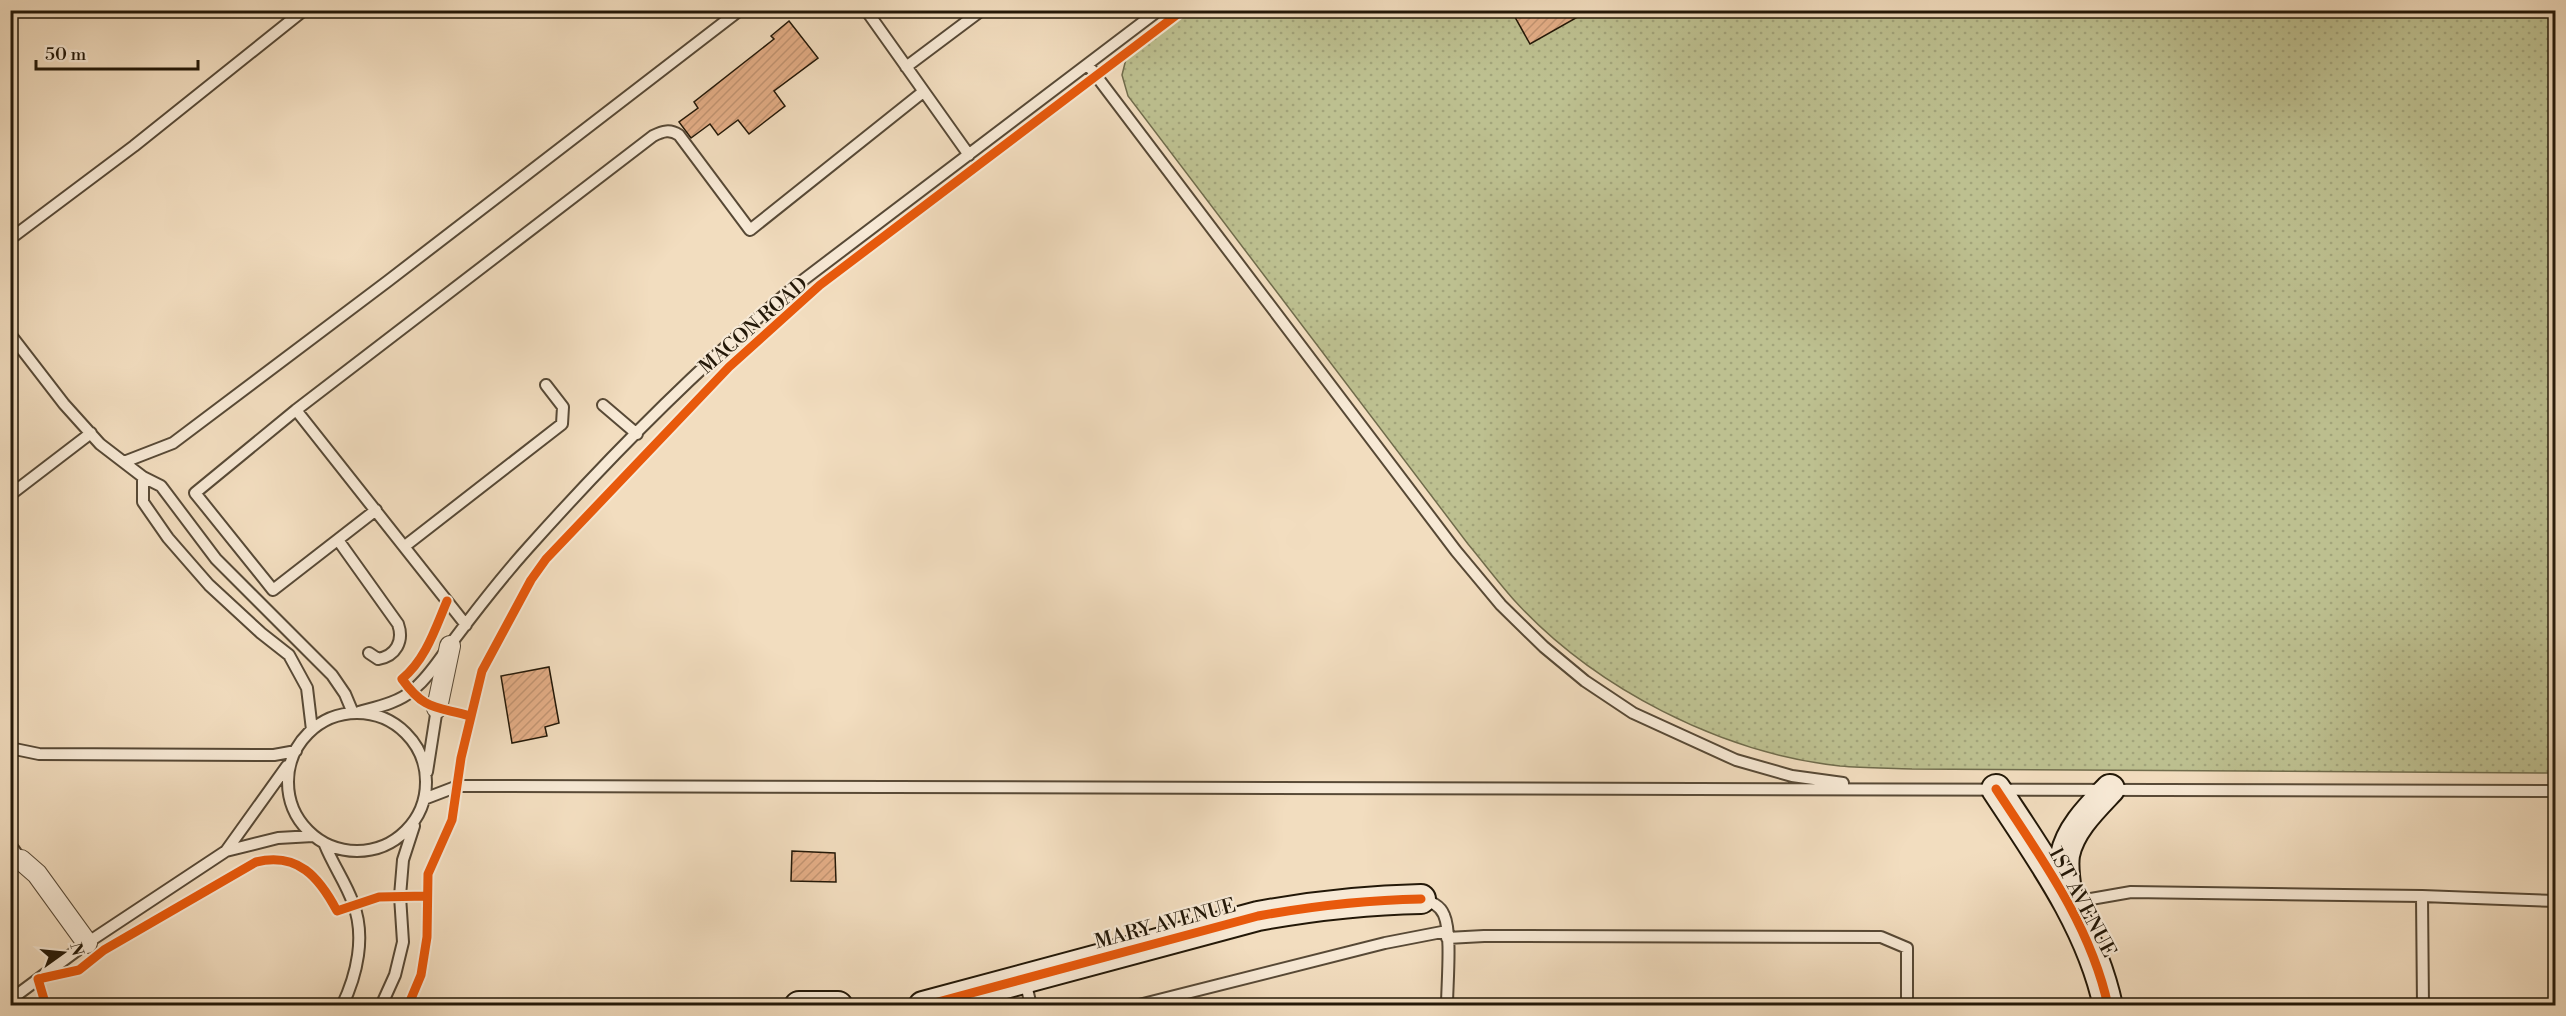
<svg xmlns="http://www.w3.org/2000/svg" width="2566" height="1016" viewBox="0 0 2566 1016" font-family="'Libre Bodoni',serif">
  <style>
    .grass { fill: url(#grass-dots); stroke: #706c4c; stroke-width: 1.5 }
    .building { fill: url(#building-hatch); stroke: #231808; stroke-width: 1.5 }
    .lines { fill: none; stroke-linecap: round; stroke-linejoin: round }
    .lane-casing { stroke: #574936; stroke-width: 14 }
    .street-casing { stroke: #574936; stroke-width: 22 }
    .secondary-casing { stroke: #231808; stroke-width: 32 }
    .lane { stroke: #f7e9d5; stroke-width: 10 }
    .street { stroke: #f7e9d5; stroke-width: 20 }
    .secondary { stroke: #f7e9d5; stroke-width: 28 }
    .cycleway-casing { stroke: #f7e9d5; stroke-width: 13 }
    .cycleway { stroke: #e8590c; stroke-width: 9 }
    .labels { text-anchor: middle; stroke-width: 4.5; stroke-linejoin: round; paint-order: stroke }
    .street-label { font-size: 20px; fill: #231808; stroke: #f7e9d5 }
  </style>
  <defs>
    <pattern id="grass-dots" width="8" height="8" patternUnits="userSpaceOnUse" patternTransform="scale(1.5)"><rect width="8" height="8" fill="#bdc090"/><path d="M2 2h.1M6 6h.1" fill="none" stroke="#a2a47b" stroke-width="1.8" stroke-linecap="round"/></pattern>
    <pattern id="building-hatch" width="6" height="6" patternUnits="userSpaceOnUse" patternTransform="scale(1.5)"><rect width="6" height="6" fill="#e3ad86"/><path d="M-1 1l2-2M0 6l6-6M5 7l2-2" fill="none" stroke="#c29472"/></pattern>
  </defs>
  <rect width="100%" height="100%" fill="#f2ddbf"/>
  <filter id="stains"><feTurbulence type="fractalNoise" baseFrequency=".00333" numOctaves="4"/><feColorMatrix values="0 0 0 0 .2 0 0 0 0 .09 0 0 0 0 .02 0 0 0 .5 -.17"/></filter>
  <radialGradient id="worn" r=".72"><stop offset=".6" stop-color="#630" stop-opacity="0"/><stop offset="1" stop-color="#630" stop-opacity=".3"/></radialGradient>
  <path class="grass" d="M1194,10l1361,1v762l-643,-4c-24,-1 -48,-1 -72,-3 -119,-13 -246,-78 -326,-166 -16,-18 -31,-38 -46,-56l-340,-448 -6,-21 5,-20z"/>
  <path class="building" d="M1511,10h79l-60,34z
    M789,21l29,37 -44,33 11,15 -36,28 -11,-14 -20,15 -8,-11 -19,14 -12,-16 19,-14 -4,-6 80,-63 -3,-3z
    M549,667l10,56 -14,4 2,9 -35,7 -11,-67z
    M792,851l43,2 1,29 -45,-1z"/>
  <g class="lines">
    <defs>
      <path id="lane" d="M866,10l103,145
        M1088,65l368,486 45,54 43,42 41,34 48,32 103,47 56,16 51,7
        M906,67l76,-57
        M10,239l124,-93 170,-136
        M10,334l54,70 36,40 43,33 18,9 55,73 116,116 13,19 8,19
        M603,405l34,29
        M296,410l170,215
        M124,462l49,-19 215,-162 352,-271
        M143,477v25l25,36 41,47 52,48 28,22 18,33 5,42
        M10,495l81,-62
        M376,510l-103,80 -78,-97 101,-83 357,-274c10,-5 17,-7 26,-1l71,95 173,-138
        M338,540l60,84c6,17 -2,32 -20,35l-9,-6
        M405,546l157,-122 1,-17 -17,-22
        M359,712c18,-5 39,-9 54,-22 17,-14 27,-32 40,-49 24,-32 48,-63 75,-93 84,-94 173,-184 270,-264l361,-274
        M288 782a69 69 0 1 1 138 0a69 69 0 1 1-138 0Z
        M10,748l29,6 235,1 22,-4
        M427,772l10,-64
        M424,799l34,-13 2098,5
        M10,844l11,16
        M325,845c8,20 21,38 28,58 13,33 4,72 -11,103
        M226,851l61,-85
        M2422,896l1,110
        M1422,899c9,3 18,6 22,16 8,18 3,69 3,91
        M2068,903l63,-11 291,4 134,5
        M1447,938l37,-2 397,1 26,11v58
        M1025,980l6,26
        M10,1000l77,-57 139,-92 52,-13 35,-2
        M381,1006l14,-31 8,-33 -3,-46 3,-36 11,-34
        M1135,1006l250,-63 62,-12"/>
      <path id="street" d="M437,708l13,-62
        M21,860l16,14 50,69"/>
      <path id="secondary" d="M1996,789c44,67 95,137 112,217
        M2068,898c-2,-13 -5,-30 -3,-43 5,-26 28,-48 45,-66
        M799,1006h39
        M923,1006l335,-90c55,-10 108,-16 163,-17"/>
    </defs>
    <use href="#lane" class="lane-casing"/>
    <use href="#street" class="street-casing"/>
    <use href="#secondary" class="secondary-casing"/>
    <use href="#lane" class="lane"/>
    <use href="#street" class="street"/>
    <use href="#secondary" class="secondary"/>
    <defs>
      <path id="cycleway" d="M447,601c-12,28 -21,58 -45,78 23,32 33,27 68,37
        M1996,789c44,67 95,137 112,217
        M46,1006l-8,-27 41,-9 25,-20 152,-88c42,-10 63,15 81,49l42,-14 47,-1
        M408,1006l13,-31 6,-38 1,-63 24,-54 9,-62 21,-87 49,-91 15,-21 183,-192 91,-82 363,-275
        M923,1006l335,-90c55,-10 108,-16 163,-17"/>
    </defs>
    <use href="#cycleway" class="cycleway-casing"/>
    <use href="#cycleway" class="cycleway"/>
  </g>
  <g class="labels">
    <g class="street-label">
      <text transform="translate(753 325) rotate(-41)" y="7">MACON ROAD</text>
      <text transform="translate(2083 902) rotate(62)" y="7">1ST AVENUE</text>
      <text transform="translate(1165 923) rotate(-15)" y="7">MARY AVENUE</text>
    </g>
  </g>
  <rect width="2566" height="1016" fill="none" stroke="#f2ddbf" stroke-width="36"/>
  <rect x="12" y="12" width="2542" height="992" fill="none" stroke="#231808" stroke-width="3"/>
  <rect x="18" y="18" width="2530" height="980" fill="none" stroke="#231808" stroke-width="1.5"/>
  <g transform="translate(63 953) rotate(75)" stroke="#f7e9d5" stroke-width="4.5" paint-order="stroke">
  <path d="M0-4.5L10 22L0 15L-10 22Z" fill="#231808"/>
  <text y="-9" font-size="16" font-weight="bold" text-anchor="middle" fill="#231808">N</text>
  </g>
  <path d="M36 60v9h162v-9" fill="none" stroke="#231808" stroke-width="3"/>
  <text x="45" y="60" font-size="18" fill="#231808" stroke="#f7e9d5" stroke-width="4.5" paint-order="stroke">50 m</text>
  <rect width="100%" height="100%" filter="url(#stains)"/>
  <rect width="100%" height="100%" fill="url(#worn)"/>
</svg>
